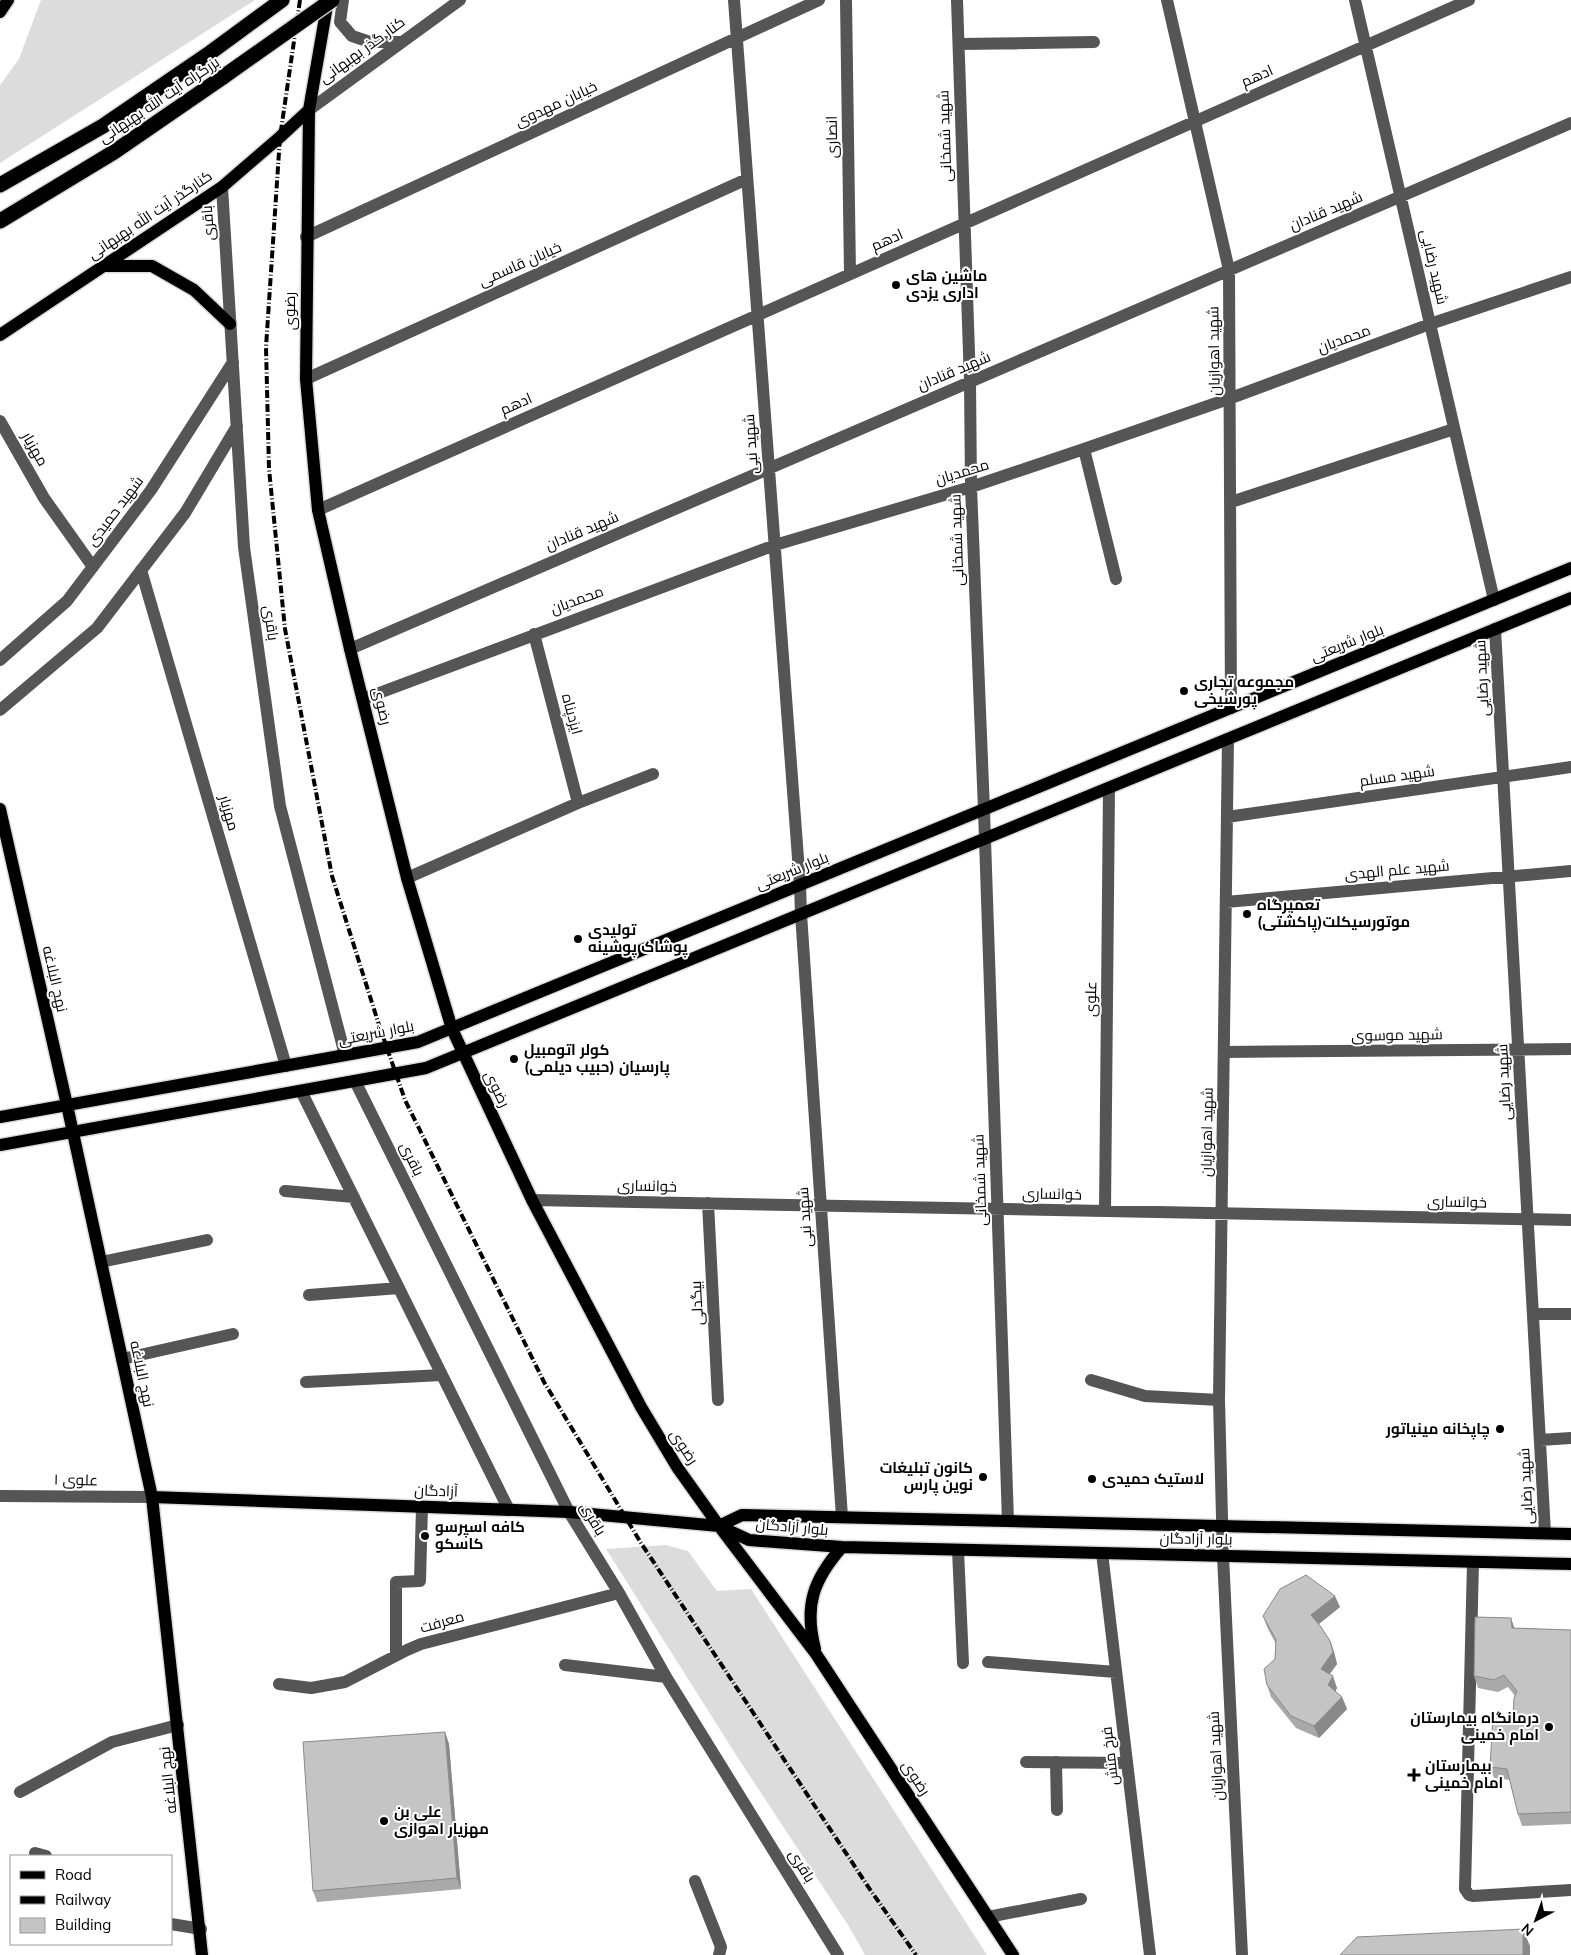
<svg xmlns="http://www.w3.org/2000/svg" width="1571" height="1955" viewBox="0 0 1571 1955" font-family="Mulish,Cairo,sans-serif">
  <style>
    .grass { fill: #dcdcdc }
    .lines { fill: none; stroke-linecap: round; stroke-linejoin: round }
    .major-casing { stroke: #dbdbdb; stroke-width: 15 }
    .highway-casing { stroke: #dbdbdb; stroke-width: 18 }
    .minor { stroke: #555; stroke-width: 12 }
    .major { stroke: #000; stroke-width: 12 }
    .highway { stroke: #000; stroke-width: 15 }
    .rail { stroke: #000; stroke-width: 4; stroke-dasharray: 8 2.5 1 2.5; stroke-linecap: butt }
    .highway-bridge-casing { stroke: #dbdbdb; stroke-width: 18; stroke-linecap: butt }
    .highway-bridge { stroke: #000; stroke-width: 15 }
    .wall { fill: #a9a9a9 }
    .shaded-wall { fill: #898989 }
    .building { fill: #c4c4c4; stroke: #898989 }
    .poi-dot { fill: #000; stroke: #fff; stroke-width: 2 }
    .labels { text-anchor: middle; stroke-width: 4; stroke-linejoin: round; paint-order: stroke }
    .street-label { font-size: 15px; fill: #000; stroke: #fff }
    .poi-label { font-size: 15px; font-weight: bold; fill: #000; stroke: #fff; text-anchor: start }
  </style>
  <rect width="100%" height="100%" fill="#fff"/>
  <path class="grass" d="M41,0h214l-255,163v-78l19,-26z
    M666,1545l22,6 29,40 34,-2 236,366h-122l-15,-27 -112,-170 -132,-209z"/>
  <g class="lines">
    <defs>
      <path id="major" d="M328,0l-19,110 -3,269 12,131 32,139 57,229 45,151 80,171 109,207 36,60 42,59 97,128 197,301
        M0,12l8,-12
        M103,266h49l42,24 36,34
        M0,335l222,-148 58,-50 29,-27
        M0,809l67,296 85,392 50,458
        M0,1117l418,-75 1153,-474
        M0,1145l426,-77 1145,-470
        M152,1497l417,15 150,14 30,14 93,7 729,17
        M719,1526l23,-11 829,19
        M815,1649c-11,-43 -2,-69 27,-102"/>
      <path id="highway" d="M0,185l103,-59 104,-71 75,-55
        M0,221l114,-69 109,-75"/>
    </defs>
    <use href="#major" class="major-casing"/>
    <use href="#highway" class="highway-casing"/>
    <path class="minor" d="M343,0l-3,22 12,14 18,6h31
      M734,0l66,885 1,29 41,603
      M846,0l4,274
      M957,0l13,382 1,105 13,323 24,711
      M1167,0l62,270 2,438
      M1355,0l139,600
      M959,44l135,-2
      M309,110l151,-110
      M222,187l22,360 36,259 65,249
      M306,237l513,-237
      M306,379l441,-200
      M0,421l44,77 49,69
      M1084,449l32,130
      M1231,502l223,-73
      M318,510l1151,-510
      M141,570l145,496
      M1495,629l50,904
      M534,634l44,169
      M350,649l1221,-526
      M0,660l67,-59 84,-111 82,-128
      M363,699l412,-154 196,-58 113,-38 147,-51 199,-74 141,-47
      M0,710l97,-82 88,-115 52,-87
      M1228,739l-9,661 4,156 19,399
      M1227,817l344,-50
      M407,878l171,-75 75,-29
      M1226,902l345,-31
      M1224,1052l347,-3
      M355,1081l214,431 50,81 47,84 172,278
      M301,1091l208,419
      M285,1191l69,6
      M532,1200l1039,20
      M708,1203l10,197
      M1105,1211l4,-423
      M101,1262l106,-22
      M309,1295l90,-7
      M1533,1314h38
      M122,1359l111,-25
      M1091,1380l54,16 74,4
      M306,1382l136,-7
      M1540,1440l31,-2
      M0,1496l152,1
      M958,1550l5,113
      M1102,1553l48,402
      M1473,1562l-8,327 4,6 4,1 98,-6
      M396,1655v-73l24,-1 2,-74
      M988,1662l128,10
      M565,1665l101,12
      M279,1684l32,4 34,-6 62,-32 14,-6 198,-51
      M1026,1762l101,1
      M1056,1762l1,48
      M20,1792l92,-50 66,-17
      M35,1853l11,3
      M695,1881l26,66 -2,8
      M988,1917l93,-18
      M171,1924l30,5"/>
    <use href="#major" class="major"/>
    <use href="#highway" class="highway"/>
    <path class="rail" d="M300,0l-20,137 -14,210 3,122 16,160 47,247 47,149 26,75 139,282 97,161 230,348 45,64"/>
    <defs>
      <path id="highway-bridge" d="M223,77l109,-77"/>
    </defs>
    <use href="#highway-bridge" class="highway-bridge-casing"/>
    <use href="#highway-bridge" class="highway-bridge"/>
  </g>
  <path class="wall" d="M1340,1607l-21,17 11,17 4,11 3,12 -7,10 7,14 -2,3 7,6 5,12 -28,29 -23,-10 -25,-31 -4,-12 8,-26 1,-15 -9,-17 -4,-11z
    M1511,1618l3,10 57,2v194l-49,2 -4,-12 -8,-34 -16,-2 -4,-11 23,-48 2,-23 -7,-9 -10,5 -20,-4 -4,-12z
    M445,1732l4,12 12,145 -144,13 -4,-11z"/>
  <path class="shaded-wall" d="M1335,1596l5,11 -25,20 -4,-12z
    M1511,1618l4,12 -3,-2z
    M1330,1641l4,11 3,12 -12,16 -4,-11z
    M1333,1676l4,12 -4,9 -5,-12z
    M1342,1697l5,12 -28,29 -5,-12z
    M445,1732l4,12 12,145 -4,-11z
    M1523,1929l7,17v9h-7z"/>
  <path class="building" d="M1306,1575l29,21 -24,19 10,12 9,14 3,11 -12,17 12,7 -5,9 14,12 -28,29 -23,-10 -24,-31 -3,-16 11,-10 1,-19 -13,-24 17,-27z
    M1475,1617l36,1 1,10 59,2v182l-53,2 -11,-45 -17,-2 3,-51 20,3 1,-21 3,-7 -13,-16 -10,5 -20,-4z
    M445,1732l12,146 -144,13 -10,-149z
    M1523,1929v26h-183l17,-18z"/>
  <g class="poi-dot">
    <circle cx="896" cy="285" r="5"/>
    <circle cx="1184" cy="691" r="5"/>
    <circle cx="1247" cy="914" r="5"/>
    <circle cx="578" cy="939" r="5"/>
    <circle cx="514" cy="1059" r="5"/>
    <circle cx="1500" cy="1429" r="5"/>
    <circle cx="983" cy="1477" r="5"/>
    <circle cx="1092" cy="1479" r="5"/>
    <circle cx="425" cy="1536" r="5"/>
    <circle cx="1549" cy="1727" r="5"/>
    <path d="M1411.5 1767.5h5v5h5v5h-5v5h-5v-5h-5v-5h5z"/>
    <circle cx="384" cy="1821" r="5"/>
  </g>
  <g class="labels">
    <g class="street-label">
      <text transform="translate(362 50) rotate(-36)" y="5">کنار گذر بهبهانی</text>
      <text transform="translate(1257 76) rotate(-24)" y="5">ادهم</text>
      <text transform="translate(159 100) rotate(-34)" y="5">بزرگراه آیت الله بهبهانی</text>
      <text transform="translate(556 104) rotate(-25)" y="5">خیابان مهدوی</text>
      <text transform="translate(945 136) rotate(-92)" y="5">شهید شمخانی</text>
      <text transform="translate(832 137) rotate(-91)" y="5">انصاری</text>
      <text transform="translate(1326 211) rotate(-23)" y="5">شهید قنادان</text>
      <text transform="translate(150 215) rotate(-34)" y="5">کنارگذر آیت الله بهبهانی</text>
      <text transform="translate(208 223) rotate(-94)" y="5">باقری</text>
      <text transform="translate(887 240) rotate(-24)" y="5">ادهم</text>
      <text transform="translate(520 264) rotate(-24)" y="5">خیابان قاسمی</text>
      <text transform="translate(1434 267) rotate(77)" y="5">شهید رضایی</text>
      <text transform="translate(290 311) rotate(-90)" y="5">رضوی</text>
      <text transform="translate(1344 339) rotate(-20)" y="5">محمدیان</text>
      <text transform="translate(1214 351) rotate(-91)" y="5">شهید اهوازیان</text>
      <text transform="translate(954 371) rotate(-23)" y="5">شهید قنادان</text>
      <text transform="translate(516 404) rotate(-24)" y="5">ادهم</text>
      <text transform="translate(751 444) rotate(-94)" y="5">شهید نبی</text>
      <text transform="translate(35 449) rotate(60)" y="5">مهزیار</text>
      <text transform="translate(962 472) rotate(-17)" y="5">محمدیان</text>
      <text transform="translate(115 511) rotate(-53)" y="5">شهید حمیدی</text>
      <text transform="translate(582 531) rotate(-23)" y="5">شهید قنادان</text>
      <text transform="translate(957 540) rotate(-92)" y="5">شهید شمخانی</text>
      <text transform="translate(577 600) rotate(-20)" y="5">محمدیان</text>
      <text transform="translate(271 623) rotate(82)" y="5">باقری</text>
      <text transform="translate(1347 643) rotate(-22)" y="5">بلوار شریعتی</text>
      <text transform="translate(1482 678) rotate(-93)" y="5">شهید رضایی</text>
      <text transform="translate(382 706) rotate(76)" y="5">رضوی</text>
      <text transform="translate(572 714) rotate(75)" y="5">ایزدپناه</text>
      <text transform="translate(1397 776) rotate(-8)" y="5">شهید مسلم</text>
      <text transform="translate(229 813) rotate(74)" y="5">مهزیار</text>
      <text transform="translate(1397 870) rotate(-5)" y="5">شهید علم الهدی</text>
      <text transform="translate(792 871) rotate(-22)" y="5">بلوار شریعتی</text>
      <text transform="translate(55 979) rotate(77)" y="5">نهج البلاغه</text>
      <text transform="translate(1091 999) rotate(-89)" y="5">علوی</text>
      <text transform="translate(376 1033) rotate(-11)" y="5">بلوار شریعتی</text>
      <text transform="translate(1397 1035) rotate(-1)" y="5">شهید موسوی</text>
      <text transform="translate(1504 1082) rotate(-93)" y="5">شهید رضایی</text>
      <text transform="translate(497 1089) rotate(64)" y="5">رضوی</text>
      <text transform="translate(1207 1132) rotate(-89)" y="5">شهید اهوازیان</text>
      <text transform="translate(412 1159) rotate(64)" y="5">باقری</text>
      <text transform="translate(980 1180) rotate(-92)" y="5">شهید شمخانی</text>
      <text transform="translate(647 1186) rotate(1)" y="5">خوانساری</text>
      <text transform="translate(1052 1194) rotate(1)" y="5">خوانساری</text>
      <text transform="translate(1457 1202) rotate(1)" y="5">خوانساری</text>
      <text transform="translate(805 1217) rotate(-94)" y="5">شهید نبی</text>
      <text transform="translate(697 1303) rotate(-93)" y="5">بیگدلی</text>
      <text transform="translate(142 1374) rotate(78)" y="5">نهج البلاغه</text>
      <text transform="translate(684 1447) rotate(57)" y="5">رضوی</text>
      <text transform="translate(76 1480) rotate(1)" y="5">علوی ۱</text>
      <text transform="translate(1526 1486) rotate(-93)" y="5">شهید رضایی</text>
      <text transform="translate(436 1491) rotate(2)" y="5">آزادگان</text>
      <text transform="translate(593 1519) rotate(59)" y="5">باقری</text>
      <text transform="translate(792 1527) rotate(5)" y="5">بلوار آزادگان</text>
      <text transform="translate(1196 1539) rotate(1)" y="5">بلوار آزادگان</text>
      <text transform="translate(442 1622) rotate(-16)" y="5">معرفت</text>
      <text transform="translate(1110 1756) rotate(-97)" y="5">فرخ منش</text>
      <text transform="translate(1216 1756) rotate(-93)" y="5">شهید اهوازیان</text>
      <text transform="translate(916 1778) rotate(57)" y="5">رضوی</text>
      <text transform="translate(168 1780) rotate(-96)" y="5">نهج البلاغه</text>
      <text transform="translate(802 1866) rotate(58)" y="5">باقری</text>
    </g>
    <g class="poi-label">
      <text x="906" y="281">ماشین های<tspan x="906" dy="17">اداری یزدی</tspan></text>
      <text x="1194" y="687">مجموعه تجاری<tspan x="1194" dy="17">پورشیخی</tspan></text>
      <text x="1257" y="910">تعمیرگاه<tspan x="1257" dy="17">موتورسیکلت(پاکشتی)</tspan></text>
      <text x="588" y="935">تولیدی<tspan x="588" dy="17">پوشاک پوشینه</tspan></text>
      <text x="524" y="1055">کولر اتومبیل<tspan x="524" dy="17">پارسیان (حبیب دیلمی)</tspan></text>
      <text x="1490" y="1434" text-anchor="end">چاپخانه مینیاتور</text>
      <text x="973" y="1473" text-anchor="end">کانون تبلیغات<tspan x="973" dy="17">نوین پارس</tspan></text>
      <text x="1102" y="1484">لاستیک حمیدی</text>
      <text x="435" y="1532">کافه اسپرسو<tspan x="435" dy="17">کاسکو</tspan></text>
      <text x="1539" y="1723" text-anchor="end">درمانگاه بیمارستان<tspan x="1539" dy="17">امام خمینی</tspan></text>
      <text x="1425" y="1771">بیمارستان<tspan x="1425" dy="17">امام خمینی</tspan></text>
      <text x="394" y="1817">علی بن<tspan x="394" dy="17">مهزیار اهوازی</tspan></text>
    </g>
  </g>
  <rect x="10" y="1855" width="162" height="90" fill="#ffffff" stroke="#999999"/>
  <rect x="20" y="1871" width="25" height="8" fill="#000000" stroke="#999999"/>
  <text x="55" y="1880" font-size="15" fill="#000000">Road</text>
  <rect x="20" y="1896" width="25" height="8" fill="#000000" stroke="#999999"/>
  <text x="55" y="1905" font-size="15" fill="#000000">Railway</text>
  <rect x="20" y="1918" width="25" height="15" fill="#c4c4c4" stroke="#999999"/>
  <text x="55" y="1930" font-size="15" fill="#000000">Building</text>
  <g transform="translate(1536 1920) rotate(221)" stroke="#ffffff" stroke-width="4" paint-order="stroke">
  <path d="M0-4L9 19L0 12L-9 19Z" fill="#000000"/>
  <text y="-8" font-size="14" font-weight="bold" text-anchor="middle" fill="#000000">N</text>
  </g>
</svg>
